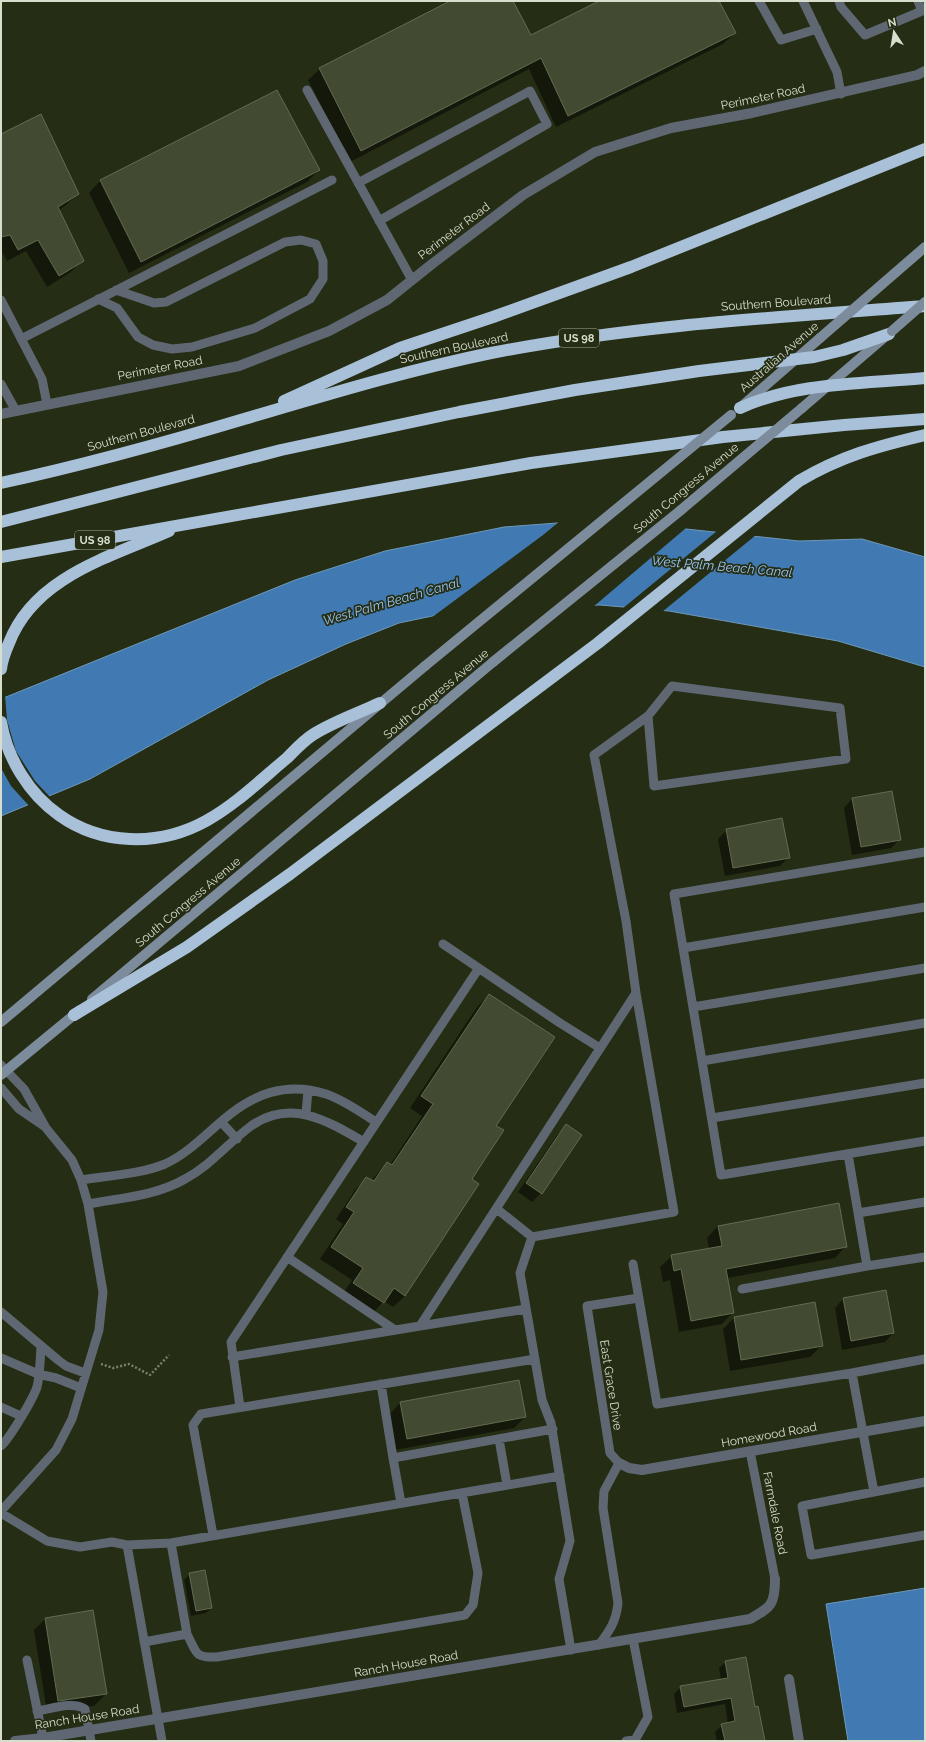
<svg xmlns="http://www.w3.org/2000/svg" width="926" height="1742" viewBox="0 0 926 1742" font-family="Raleway,sans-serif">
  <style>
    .water { fill: #417ab2; stroke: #6e98ba }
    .pier { fill: #252d14 }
    .shadow { fill: #0007 }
    .building { fill: #424b31; stroke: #626c50 }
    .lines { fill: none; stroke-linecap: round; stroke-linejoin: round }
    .path { stroke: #7a816d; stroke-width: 2.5; stroke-dasharray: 2 2; stroke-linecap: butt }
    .lane { stroke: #5f6872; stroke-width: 9 }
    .street { stroke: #5f6872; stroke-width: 10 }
    .secondary { stroke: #7d8c9c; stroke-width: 10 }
    .highway { stroke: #a9c0d9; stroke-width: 12 }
    .secondary-bridge { stroke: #7d8c9c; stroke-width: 10 }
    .labels { text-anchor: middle; stroke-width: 3.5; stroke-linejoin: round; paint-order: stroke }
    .shield { fill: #252d14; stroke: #a2a996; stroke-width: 1 }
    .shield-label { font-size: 11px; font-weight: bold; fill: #d8dece }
    .street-label { font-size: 12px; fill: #d8dece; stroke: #252d14 }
    .water-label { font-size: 13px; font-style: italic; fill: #99c6f5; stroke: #252d14 }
  </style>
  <rect width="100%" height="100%" fill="#252d14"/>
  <path class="water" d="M557,523h73l169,18 63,-2 63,18v110l-87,-26 -169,-30 -69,-6 -134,4 -67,14 -53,21 -78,36 -178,99 -89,37v-117l294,-119 90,-29 119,-24z
    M925,1588v153h-77l-22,-137z"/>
  <path class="pier" d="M560,521h70l56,7 -93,79 -127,4 -35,7 112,-83z
    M717,531l39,4 -94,77 -40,-3z
    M5,695l2,25 9,31 19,30 16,17 -21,9 -19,-21 -10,-18v-71z"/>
  <path class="shadow" d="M452,1h60l19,35 70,-35h117l17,32 -12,11 -167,83 -27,-58 -179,93 -42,-82 12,-11z
    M276,91l43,79 -12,12 -178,91 -40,-80 11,-12z
    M1,135l77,59 -12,11 -7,5 23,50 -11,12 -24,15 -21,-36 -19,10 -6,-11z
    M852,799l48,40 -9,9 -39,7 -8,-47z
    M727,830l62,27 -9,9 -55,10 -7,-37z
    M489,995l6,131 -25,53 -65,117 -12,11 -9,-6 -12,13 -30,-19 10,-15 -32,-21 23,-35 -7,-5 19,-29 12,-12 4,3 16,-18 3,2 32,-49 -12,-8 67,-101z
    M567,1126l-26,67 -9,9 -14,-10 40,-58z
    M718,1226l128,20 -11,12 -108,20 6,34 -11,12 -43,8 -9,-52 -7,2 -3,-15 12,-11 37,-7 -2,-11z
    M843,1299l50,34 -8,9 -43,8 -7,-42z
    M734,1318l88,27 -12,12 -80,14 -7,-42z
    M519,1381l6,36 -11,11 -119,22 -6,-35 11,-12z
    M190,1574l21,34 -5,5 -15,3 -7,-36z
    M45,1619l61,75 -12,12 -47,6 -13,-82z
    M726,1662l28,46 9,33h-46l-2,-9 7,-7 6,-1 -3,-20 -48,9 -3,-19 7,-7 40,-7 -2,-12z"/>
  <path class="building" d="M450,1h63l18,34 68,-34h120l17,32 -168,83 -27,-58 -180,93 -42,-83z
    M277,90l43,80 -179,92 -41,-82z
    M41,114l38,80 -21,13 26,54 -25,15 -21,-36 -20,10 -8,-15 -9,2v-103z
    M892,791l9,49 -40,7 -9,-49z
    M782,818l8,40 -57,10 -7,-39z
    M489,994l66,43 -59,89 8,4 -32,49 7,5 -74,112 -11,-8 -10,15 -31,-20 10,-15 -32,-21 23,-35 -8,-5 20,-30 8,4 13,-19 5,3 41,-61 -12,-8z
    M566,1124l16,11 -40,59 -16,-11z
    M839,1203l8,44 -121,22 8,44 -43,8 -10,-52 -7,2 -3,-16 51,-9 -4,-20z
    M886,1290l8,43 -43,8 -8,-43z
    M815,1302l8,44 -82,14 -7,-43z
    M519,1380l7,37 -119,22 -7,-37z
    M205,1570l7,38 -16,3 -7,-38z
    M93,1610l14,84 -49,7 -13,-83z
    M746,1657l9,50 3,-1 7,35h-40l-4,-17 14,-3 -4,-23 -47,9 -4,-21 48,-8 -3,-17z"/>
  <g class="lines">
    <path class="path" d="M101,1364l12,4 16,-4 21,11 19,-20"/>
    <path class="lane" d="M759,1l22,39 36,-11
      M803,1l34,71 4,22
      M839,1l2,6 24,28 57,-24 -4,-10
      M307,90l105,190
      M358,183l172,-92 17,33 -168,97
      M98,299l19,9 21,29 15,8 19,4 20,-2 63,-19 55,-29 13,-20v-18l-7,-17 -15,-4 -16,2 -119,60 -12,1 -38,-13
      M1,300l41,79 5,25
      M21,339l311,-159
      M1,384l15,27
      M925,852l-251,42 47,281 204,-34
      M443,944l117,79 40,25
      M683,948l242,-41
      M693,1007l232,-39
      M702,1061l223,-38
      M1,1065l23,24 22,39 26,32 9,20 7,24 15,88 -4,38 -27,89 -16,31 -55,61
      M1,1088l18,21 25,17
      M306,1114l2,-24
      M712,1118l213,-35
      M221,1122l16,17
      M848,1154l19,112 58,-9
      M81,1180c26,-4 60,-6 84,-16 22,-10 39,-28 58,-44 30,-26 63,-39 103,-26 18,6 34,18 50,28
      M88,1204c31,-6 68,-8 97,-25 26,-14 43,-36 66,-53 40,-28 77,-5 113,16
      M497,1209l35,28 142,-25 -38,-219
      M858,1213l67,-11
      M532,1237l-12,36 22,127 9,23 19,118 -11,38 12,71
      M287,1257l108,73
      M633,1264l24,140 195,-31
      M742,1289l125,-23
      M1,1312l57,48 8,6 19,7
      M420,1326l106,-17
      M232,1357l188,-31 216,-333 -10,-72 -32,-166 54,-39 24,-30 168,22 6,51 -192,27 -6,-70
      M1,1358l37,16 18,4 25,10
      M381,1384l12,74 160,-29
      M1,1407l20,9
      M240,1407l-9,-65 248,-374
      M499,1439l8,46
      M1,1446c9,-8 32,-47 36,-59 3,-12 3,-27 4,-40
      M750,1451l25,128
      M393,1458l8,45
      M925,1482l-123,24 9,49 114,-20
      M874,1492l-22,-119 73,-14
      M1,1513l46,28 33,6 32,-5 15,3 35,196
      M213,1535l-20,-110 8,-11 334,-55
      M127,1545l44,-2 389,-67
      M187,1634c10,19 7,24 30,23l248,-42 8,-10 5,-32 -16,-80
      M144,1642l43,-8 -16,-91
      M599,1645c11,-15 17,-23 19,-42l-15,-95 1,-17 15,-28 -9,-10 -23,-147 52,-8
      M27,1660l16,78
      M37,1711c14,-2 36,-10 48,-2l6,32
      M626,1741l9,-1 13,-23 -15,-78"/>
    <path class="street" d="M1,414l238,-48 90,-35 58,-31 45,-36 91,-69 72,-43 76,-24 81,-15 165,-38 8,-4
      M619,1463l10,5 13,2 283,-49
      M789,1679l10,62
      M15,1741l28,-3 707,-119c21,-12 25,-14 25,-40"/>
    <path class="secondary" d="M742,406l78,-68
      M802,408l84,-72
      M92,999l401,-337
      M1,1022l424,-356
      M1,1075l79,-65"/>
    <path class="highway" d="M284,401l116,-53 93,-31 138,-50 294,-118
      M740,408c57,-26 123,-24 185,-30
      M1,483c82,-18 163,-40 243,-64 82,-24 164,-49 247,-66 144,-28 289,-36 434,-47
      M1,522l280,-72 178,-38 116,-22 124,-19 115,-14 29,-7 46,-16
      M1,557l530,-94 192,-26 121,-12 81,-6
      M1,669c1,-9 4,-17 8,-26 25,-66 101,-86 160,-112
      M1,722c6,36 28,72 58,93 21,15 45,23 71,24 69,3 108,-40 157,-81 8,-8 17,-18 27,-24 21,-13 45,-21 66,-31
      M74,1015l113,-68 103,-73 308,-231 201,-162c42,-25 79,-35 126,-46"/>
    <path class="secondary-bridge" d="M892,331l33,-29
      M820,338l105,-91
      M493,662l188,-152 121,-102
      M425,666l306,-251"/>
  </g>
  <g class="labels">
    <g class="shield">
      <rect x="559" y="329" width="40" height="18" rx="3"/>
      <rect x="75" y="531" width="40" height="18" rx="3"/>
    </g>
    <g class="shield-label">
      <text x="579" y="342">US 98</text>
      <text x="95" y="544">US 98</text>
    </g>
    <g class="street-label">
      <text transform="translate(763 97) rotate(-12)" y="4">Perimeter Road</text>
      <text transform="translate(454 231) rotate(-37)" y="4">Perimeter Road</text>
      <text transform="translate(776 303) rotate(-4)" y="4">Southern Boulevard</text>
      <text transform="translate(454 348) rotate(-12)" y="4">Southern Boulevard</text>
      <text transform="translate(779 357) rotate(-41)" y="4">Australian Avenue</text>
      <text transform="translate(160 368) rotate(-11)" y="4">Perimeter Road</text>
      <text transform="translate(141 433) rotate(-15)" y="4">Southern Boulevard</text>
      <text transform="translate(686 488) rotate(-40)" y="4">South Congress Avenue</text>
      <text transform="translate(436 694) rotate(-40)" y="4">South Congress Avenue</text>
      <text transform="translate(188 902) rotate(-40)" y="4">South Congress Avenue</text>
      <text transform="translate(611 1385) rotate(81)" y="4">East Grace Drive</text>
      <text transform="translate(769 1435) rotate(-10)" y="4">Homewood Road</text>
      <text transform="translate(775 1513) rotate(79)" y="4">Farmdale Road</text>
      <text transform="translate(406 1664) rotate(-10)" y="4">Ranch House Road</text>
      <text transform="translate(87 1717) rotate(-9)" y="4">Ranch House Road</text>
    </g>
    <g class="water-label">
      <text transform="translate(722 566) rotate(5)" y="5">West Palm Beach Canal</text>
      <text transform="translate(391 601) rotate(-16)" y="5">West Palm Beach Canal</text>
    </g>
  </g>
  <rect width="926" height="1742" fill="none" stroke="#d8dece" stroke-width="4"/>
  <g transform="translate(894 32) rotate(348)" stroke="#252d14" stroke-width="3" paint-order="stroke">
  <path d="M0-3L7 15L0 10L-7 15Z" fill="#d8dece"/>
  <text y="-6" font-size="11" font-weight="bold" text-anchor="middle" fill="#d8dece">N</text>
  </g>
</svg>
